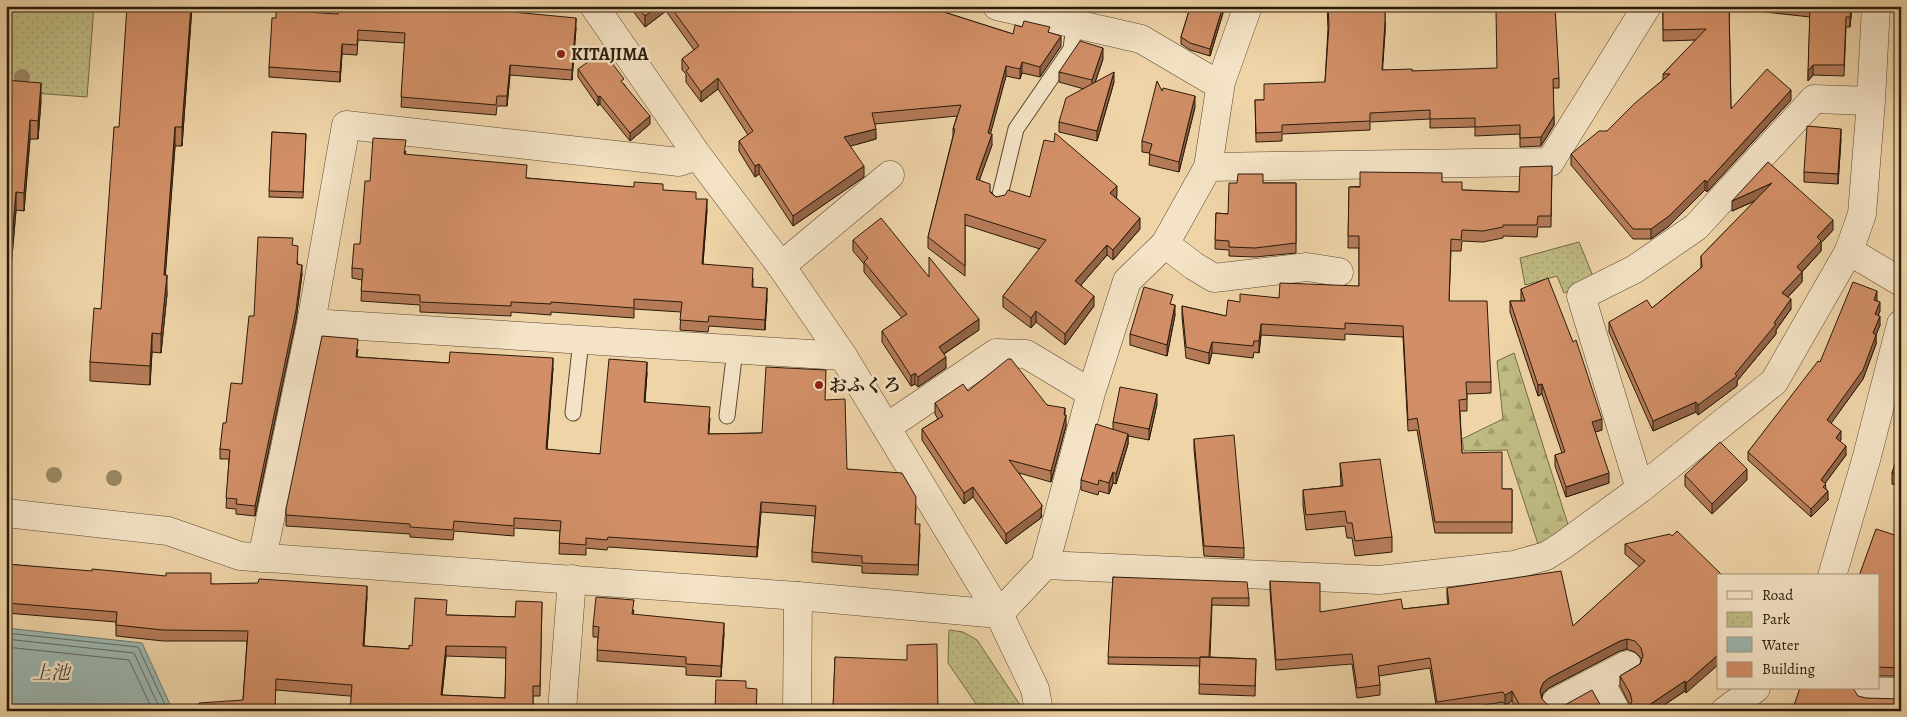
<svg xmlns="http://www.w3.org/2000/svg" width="1907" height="717" viewBox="0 0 1907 717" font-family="Alegreya,'Noto Serif JP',serif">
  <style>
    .forest { fill: url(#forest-firs); stroke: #746a46 }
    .park { fill: url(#park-dots); stroke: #746a46 }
    .water { fill: #9cb7b1; stroke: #6e786e }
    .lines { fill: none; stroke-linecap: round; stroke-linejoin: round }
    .shore { stroke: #62685e; stroke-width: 1 }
    .service-casing { stroke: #5a4831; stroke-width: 17 }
    .minor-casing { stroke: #5a4831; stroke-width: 29 }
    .tertiary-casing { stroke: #5a4831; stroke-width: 29 }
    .service { stroke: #f4e3c6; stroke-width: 15 }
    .minor { stroke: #f4e3c6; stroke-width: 28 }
    .tertiary { stroke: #f4e3c6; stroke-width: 28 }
    .tree { fill: #9a8864 }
    .wall { fill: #b57b59; stroke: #291a0a; fill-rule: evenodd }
    .shaded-wall { fill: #936448; stroke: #291a0a }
    .building { fill: #d28f67; stroke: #291a0a; fill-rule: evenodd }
    .poi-dot { fill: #8f2418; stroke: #f4e3c6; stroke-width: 2 }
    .labels { text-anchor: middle; stroke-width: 5; stroke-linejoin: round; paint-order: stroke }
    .poi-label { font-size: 18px; font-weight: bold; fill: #291a0a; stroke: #f4e3c6; text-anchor: start }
    .water-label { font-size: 19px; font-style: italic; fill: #4c493c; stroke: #f4e3c6 }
  </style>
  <defs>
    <pattern id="forest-firs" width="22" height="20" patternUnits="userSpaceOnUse" patternTransform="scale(1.25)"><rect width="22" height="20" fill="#bfbb83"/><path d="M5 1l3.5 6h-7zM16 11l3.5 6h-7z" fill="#a4a070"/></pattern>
    <pattern id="park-dots" width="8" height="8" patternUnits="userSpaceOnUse" patternTransform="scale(1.25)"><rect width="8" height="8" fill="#bfbb83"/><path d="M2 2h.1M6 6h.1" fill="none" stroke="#a4a070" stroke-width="1.8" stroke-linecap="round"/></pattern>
  </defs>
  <rect width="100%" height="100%" fill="#eed4a7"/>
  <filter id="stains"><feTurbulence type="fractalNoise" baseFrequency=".004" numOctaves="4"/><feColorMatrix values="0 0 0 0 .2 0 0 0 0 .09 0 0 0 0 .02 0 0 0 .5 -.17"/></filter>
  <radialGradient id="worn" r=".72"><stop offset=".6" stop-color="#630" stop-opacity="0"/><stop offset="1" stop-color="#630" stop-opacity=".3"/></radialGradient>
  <path class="forest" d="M1514,353l56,178 -30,19 -33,-100 -43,1 -2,-12 41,-20 -6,-58z"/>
  <path class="park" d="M6,6h88l-7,91 -81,-6z
    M1579,242l16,39 -31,12 -7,-17 -32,9 -5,-27z
    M949,630l14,2 14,8 47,71h-43l-33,-48z"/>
  <path class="water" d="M6,628l136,15 31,68h-167z"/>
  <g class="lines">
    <path class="shore" d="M6,633l132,14 30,64
      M6,639l128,14 27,58
      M6,647l123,13 24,51"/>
    <defs>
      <path id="service" d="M999,199l17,-70 55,-80 3,-24
        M573,413l8,-73
        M727,416l8,-66"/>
      <path id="minor" d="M1221,82l27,-76
        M698,156l-19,6 -333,-37 -35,198 532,33
        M1208,167l342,-5 97,-156
        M1165,244l29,22 20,12 93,-11 32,5
        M1849,251l52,31
        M781,266l109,-91
        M887,427l109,-74 30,1 65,39 36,-112 38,-37 43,-77 13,-85 -12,-3 -68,-40 -144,-33
        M1640,489l-59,-193 54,-27 61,-42 118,-128 57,2
        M262,558l49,-235
        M1045,565l46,-172
        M1832,576l34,-116 35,-136
        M999,614l46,-49 334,15 135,-15 32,-9 16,-10 78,-57 134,-107 75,-131 13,-37 9,-113 5,-95
        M1599,680l17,31
        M1867,691l34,1
        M1556,702l71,-37
        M562,711l10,-132
        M797,711l1,-115
        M1725,711l31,-23"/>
      <path id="tertiary" d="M594,6l104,150 83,110 62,90 156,258 36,75 4,22
        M6,513l162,18 72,25 558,40 201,18"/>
    </defs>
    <use href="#service" class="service-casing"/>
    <use href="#minor" class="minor-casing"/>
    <use href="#tertiary" class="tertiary-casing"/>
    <use href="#service" class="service"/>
    <use href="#minor" class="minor"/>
    <use href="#tertiary" class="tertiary"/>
  </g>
  <g class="tree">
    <circle cx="22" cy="77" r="8"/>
    <circle cx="54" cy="475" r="8"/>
    <circle cx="114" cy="478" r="8"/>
  </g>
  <path class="wall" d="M192,6l-10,140h-7l-10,129 2,19 -6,59 -9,-1 -2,33 -60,-4v-19l11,-53z
    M339,6h187l-5,7 55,15 -4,52 -62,-5 -3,31h-10l-1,9 -95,-8 4,-64 -47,-3 -1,15 -15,-1 -2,28 -71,-5v-10l69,-53z
    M629,6h296l88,28 9,-7 28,6 11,13 -21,31 -18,-4 -2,6 -14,-3 -16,58 2,11 -13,35 17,17 121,-1 -1,1 24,32 -27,31 -6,-5 -26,30 13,21 -29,39 -29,-23 -5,6 -28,-21v-11l37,-47 -75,-24v51l-37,-28v-11l25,-101v-7l4,-13 -82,8 1,15 -26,7 14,31 -71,49 -34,-52 -4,3 -16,-26v-10l9,-6 -30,-46 -17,13 -15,-20v-8l-4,-4v-11l12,-9 -28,-39 -21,16z
    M1190,6h34l-1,7 -13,43 -20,-6 -9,-6v-7l8,-26z
    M1327,6h58v26l-3,38 30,1 147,7v10h-6l1,37 -13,21 -21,1v-13l-45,2v-9l-45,1v-9l-60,3v8l-88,4v7l-26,1 -1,-42h9l61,-18 3,-53z
    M1663,6h189l-2,21h-4l-2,49 -31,-1 -5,6 2,-64 -81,-9 2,101 60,-9 -84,92 -2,-2 -36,36 -18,13h-18l-62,-74v-11l36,-23 56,-51v-6l33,-34 -33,1z
    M1103,59l-8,24 19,-1 -17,59 -38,-9v-10l25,-33 -25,-7v-10z
    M578,69l46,15 26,40 -20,17 -30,-37 -2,2 -20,-29z
    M6,80l35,21 -3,38h-8l-6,72 -8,-1 -10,117z
    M1162,91l33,16 -16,65 -30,-7 1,-12 -8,-1v-11z
    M272,132l34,2 -3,64 -34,-1z
    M1841,139l-3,45 -34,-2v-10z
    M406,151l-1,4 122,23 136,12 33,9 11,11 -4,54 50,14v9l14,11 -2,32 -56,-4 -1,6 -28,-2 1,-18 -47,-3v9l-83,-6v3l-40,-3v4l-91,-4v-7l-59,-4 1,-21 -10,-2v-10l8,-24 10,-63z
    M1768,162l65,68 -12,13v8l-19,21v10l-14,15 3,12 -15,21v4l-39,47v5l-39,29 -2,-3 -43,19 -44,-99v-10l43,-14 49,-40v-12l54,-55 -23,10z
    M1552,166l-1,61h-13l-1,10 -34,-1v2l-20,4 -21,-1 -1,10h-10l-2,50 42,81v11l-24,1v17h-7l2,42 40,36h10v44h-77l-18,-103 -9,1 -5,-94 -58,-3v6l-84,-5 -2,18 -5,-1 -1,6 -41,-5 -3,11 -23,-6 -4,-41v-11l44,10 14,-14 39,-4 80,-12v-38h-11l1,-61 93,-5 20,8 57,2z
    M1263,183h33v70l-41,4 -26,-1v-6l-14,-1 1,-36 12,1z
    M853,240l76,37 50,53 -35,24 2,14 -28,19 -3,-3 -4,2 -29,-44v-11l20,-13 -38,-46v-8l-11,-13z
    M293,245l5,19 4,10 -6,46 -41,196 -19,-2v-5l-10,-1 3,-49h-9v-10l6,-26 16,-39 12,-68z
    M1521,289l81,141 -7,2 14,51 -43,14 -11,-31v-11l7,-2 -20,-59 -4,2 -28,-84v-11h11z
    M1877,300l3,11 -2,4 2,10 -4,10v9l-13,35 -32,44 10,16 -1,2 6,14 -21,28 3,17 -17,17 -63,-57v-8l72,-90z
    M1173,304l2,11 -8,41 -37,-11v-11z
    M358,349l-1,8 92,6 104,5 -6,82 53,4 47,-81 -2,29 65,16 -1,16 53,-1 63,-33 22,69 69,38 -1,17 5,10 -2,41 -56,-2v-7l-50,-4v-10l3,-36 -54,-4 -4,45 -149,-10 -1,3 -21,-2v7l-27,-1 1,-23 -46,-3v8l-60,-5 -1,9 -43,-3v-3l-124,-8v-17z
    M968,391l79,14 18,10 1,11 -15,56 -32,-9 23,43 -1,2 -35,26 -33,-47 -9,7 -42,-64v-11l16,-10 -3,-5v-11z
    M1157,404l-8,36 -21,-4v8l-12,40 -3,-1 -4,11 -10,-3 -1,4 -17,-5v-10l32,-51v-7z
    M1194,439l50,109v10l-40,-2 -10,-107z
    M1901,447v39l-9,-2v-11z
    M1340,463l52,74v15l-37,4 -3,-18h-5l-2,-12 -39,4 -3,-25v-15l38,-4z
    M1685,475l62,5 -35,34 -27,-28z
    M1901,537v139h-23v-100z
    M1625,544l98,32 -37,117 -1,-2 -30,20h-27l1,-2 1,-4 -10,-19v-10l20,-12 1,-4v-2l-6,-6 -8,-3 -7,2 -71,37 -6,5 -1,4v2l6,6 7,2 47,1 3,3h-88l-5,-10 -7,4 -2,-3 -55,9h-11l-7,-43 -51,8 1,9v10l-23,3 -5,-34 -76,6 -6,-79v-10l50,31 83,-3 45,-5 -1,-6v-10l126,38 67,-59 -15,-13z
    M6,564l205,20 156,12 -3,50 45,3 38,-34 68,2 27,-15 -2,94h-7v15l-257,-21 -33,10 4,-59h-84l-47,-5v-14l-110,-9zM446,656l60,2 -1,40 -63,-3z
    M1113,577l136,21v8l-37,-1 -2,52 46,2 -1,37 -56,-2 1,-28 -92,-2z
    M634,610l-1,5 91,18 -3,44 -35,-2v-8l-89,-6 1,-24h-5v-11z
    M835,657l103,54h-105z"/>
  <path class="shaded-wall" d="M191,6h1l-10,140v-19z
    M518,6h8l-13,16v-10z
    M658,6h8v5l-21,16v-11z
    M1223,6h1l-1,7 -13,43v-7z
    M1851,6h1l-2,21v-10z
    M576,18v10l-4,52v-10z
    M1385,22v10l-3,47v-9z
    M1061,36v10l-21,31v-10z
    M342,44v10l-2,28v-10z
    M1103,48v11l-11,32v-11z
    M1022,62v11l-2,6v-10z
    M510,65v10l-3,31v-10z
    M1813,65v10l-5,6v-10z
    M1006,66v10l-18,67v-10z
    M1114,72v10l-17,59v-10z
    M718,78v11l-17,13v-10z
    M41,83v18l-3,38v-18z
    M1791,90v10l-84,92v-10z
    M600,96v8l-2,2v-9z
    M1195,96v11l-16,65v-10z
    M650,116v8l-20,17v-8z
    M1554,116v9l-13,21v-9z
    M30,120v19l-6,72v-18z
    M175,127v19l-11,148v-19z
    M876,129v10l-32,9v-11z
    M1841,129v10l-3,45v-10z
    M992,134v11l-16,45v-11z
    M759,164v10l-4,3v-11z
    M864,166v11l-71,49v-10z
    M1705,180v10l-36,36 -18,13v-10z
    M1772,183v10l-40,18v-10z
    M1117,186v10l-7,7v-10z
    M16,192v18l-10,117v-18z
    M707,199v11l-5,65v-11z
    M1140,218v11l-27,31v-10z
    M1833,220v10l-12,13v8l-24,26v-10l20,-30z
    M1107,245v10l-32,37v-11z
    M302,265v9l-6,46 -41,196v-10z
    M1802,272v10l-20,21v-10z
    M167,275v19l-6,59v-19z
    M767,288v10l-2,32v-10z
    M1877,291v9l-3,8v-8z
    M1094,296v10l-29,39v-11z
    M1791,299v10l-15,21v4l-39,47v5l-39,29v-10l37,-31z
    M1880,302v9l-5,12v-9z
    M1175,305v10l-8,41v-11z
    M1036,311v11l-5,6v-10z
    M1880,316v9l-7,17v-9z
    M979,319v11l-40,27v-10z
    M1261,324v11l-2,18v-12z
    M152,333v19l-2,33v-19z
    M1876,335v9l-13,35 -36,50v-9z
    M1212,342v11l-3,11v-11z
    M946,357v11l-28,19v-10z
    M553,358v10l-7,92v-11z
    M647,362v11l-3,39v-10z
    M915,373v11l-4,2v-10z
    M1542,384v10l-4,2v-11z
    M1157,394v10l-8,36v-11z
    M1696,402v10l-43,19v-10z
    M1065,408v11l1,-4v11l-15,56v-11z
    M1602,419v11l-10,3v-11z
    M1841,431v8l-5,8v-9z
    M1128,434v10l-12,40v-10z
    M1846,446v9l-25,34v-9z
    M1747,469v11l-35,34v-10z
    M1113,472v11l-4,11v-11z
    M1609,473v10l-43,14v-10z
    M973,487v10l-9,7v-11z
    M1828,491v9l-17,17v-8z
    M761,502v10l-4,45v-10z
    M1042,505l-1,13 -35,26v-10z
    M367,586v10l-4,61v-11z
    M724,623v10l-3,44v-11z
    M1627,639v10l-7,2 -71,37 -6,5 -3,8v-10l3,-8 6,-5 71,-37z
    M446,646v10l-5,49v-10z
    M1718,655v10l-32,28v-10z
    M1685,681v10l-30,20h-15z
    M1512,691v10l-7,4v-10z"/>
  <path class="building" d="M127,6h64l-9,121h-7l-11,148h3l-6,59 -9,-1 -2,33 -60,-4 4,-54 7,1 13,-182h5z
    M339,6h179l-5,6 63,6 -4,52 -62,-5 -3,31h-10l-1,9 -95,-8 4,-64 -47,-3 -1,15 -15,-1 -2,28 -71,-5 3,-49h4v-8l62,4z
    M637,6h21l-13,10z
    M670,6h255l88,28 2,-9 7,2 2,-6 26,6 -2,5 13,4 -21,31 -18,-5 -2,7 -14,-3 -18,67 4,1 -16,45 14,5v8l6,5 9,-2 3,-5 22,7 14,-57 10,2 1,-9 62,53 -7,7 30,25 -27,32 -6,-5 -32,36 19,15 -29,38 -29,-23 -5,7 -28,-22 43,-56 -81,-26v52l-37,-29 27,-108h-2l8,-24 -89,8 4,16 -32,8 20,29 -71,50 -34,-52 -4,2 -16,-25 14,-10 -35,-53 -17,14 -15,-21 3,-3 -7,-9 17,-13z
    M1190,6h33l-13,43 -20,-6 -9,-6 8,-26z
    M1328,6h57v16l-3,48 30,-1v2l85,-3 -1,-57h4v-5h55l4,72 -6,1 1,37 -13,21 -21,1v-13l-45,2v-9l-45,1v-9l-60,3v8l-88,4v7l-26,1 -1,-33h9v-16l61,-2 4,-57z
    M1663,6h66l2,103 36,-40 24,21 -84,92 -2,-2 -36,36 -18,13h-18l-62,-75 28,-23h8l28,-28 35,-29h-7l43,-45 -43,1z
    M1805,6h46l-1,11h-4l-2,48h-31l-5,6 2,-64z
    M1080,41l23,7 -11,32 -33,-8z
    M603,51l21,28 -3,2 29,35 -20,17 -30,-37 -2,1 -20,-28z
    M1114,72l-17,59 -38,-9 7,-24z
    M6,80l35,3 -3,38 -8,-1 -6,73 -8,-1 -10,117z
    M1157,81l5,10 1,-3 32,8 -16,66 -30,-8 3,-10 -10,-3z
    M1807,126l34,3 -3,45 -34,-2z
    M272,132l34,2 -3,58 -34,-1z
    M373,138l33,2 -2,14 123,11 -1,13 108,9v-5l29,2v6l33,2v7h11l-5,65 51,4 -1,19 15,1 -2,32 -56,-4 -1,6 -28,-2 2,-18 -48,-3v9l-83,-6v2l-40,-2v4l-91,-4v-7l-59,-4 2,-22 -11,-1 2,-24h6l5,-63h5z
    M1768,162l65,58 -16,17 4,4 -24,26 5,5 -20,21 9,6 -17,24 2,1 -41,50 2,2 -39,29 -2,-3 -43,19 -44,-99 38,-22 5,8 50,-41 -1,-11 71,-73 -40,18z
    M1552,166l-1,50h-13l-1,9h-34v2l-20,4 -21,-1 -1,10 -10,-1 -2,62h38l4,81h-25l1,17 -8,1 3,53 40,-1v37h10v33h-77l-18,-104 -9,2 -5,-94 -58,-3v6l-84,-5 -2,17h-5l-1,5 -41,-4 -3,11 -23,-6 -4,-41 44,10 2,-16 12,2v-8l39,4 1,-15 79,3v-50h-11l1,-49h11v-15l82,1v9h20v8l57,2 1,-25z
    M1238,174h25v9h33v60l-41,5 -26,-1v-6l-14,-1 1,-27 12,1 1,-31h8z
    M881,218l48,59v-20l50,62 -40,28 7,10 -28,20 -3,-4 -4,3 -29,-45 25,-17 -43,-52 4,-4 -15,-18z
    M258,237l35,1 -1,7 6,1 -1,18 5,1 -6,45 -41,196 -19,-2 1,-5 -11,-1 4,-48 -10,-1 3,-26h3l5,-40 11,1 7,-68h5z
    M1548,278l25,64 3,-2 26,79 -10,3 17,51 -43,14 -11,-32 10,-3 -23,-68 -4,1 -28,-84h15l-4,-12z
    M1853,282l24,9 -3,9 6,2 -5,12 5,2 -7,17 3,2 -13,35 -36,50 14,11 -5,7 10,8 -25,34 5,4 -3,3 5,4 -17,18 -63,-57 70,-91 2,1z
    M1144,287l29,8 -3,9 5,1 -8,40 -37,-11z
    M322,336l36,3 -2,18 93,6 1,-11 103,6 -7,91 54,5 9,-95 38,3 -3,40 66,5 -2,27 54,-1 4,-66 60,3 -1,30 20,-1 2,70 55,4 14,24 -1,27h5l-2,41 -56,-2v-7l-50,-4 4,-46 -55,-4 -4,45 -149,-10 -1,3 -21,-2v7l-27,-2 2,-22 -47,-3v8l-60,-5 -1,9 -43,-3v-3l-124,-9v-6z
    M1008,359h3l36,46 18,3 -1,7h2l-15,56 -42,-11 33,45 -1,3 -35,26 -33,-47 -9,6 -42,-64 21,-13 -8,-13 28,-19 5,7z
    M1120,387l37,7 -8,35 -36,-7z
    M1096,424l32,10 -12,40 -3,-2 -4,11 -10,-3 -1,5 -17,-5z
    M1234,435l10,113 -40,-2 -10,-107z
    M1720,442l27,27 -35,35 -27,-29z
    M1901,447v28l-9,-2z
    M1380,459l12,78 -37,4 -3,-18h-5l-2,-12 -39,4 -3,-25 40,-4 -3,-23z
    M1876,529l25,8v131l-23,-1v-91h-19z
    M1677,531l46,45h-5v79l-32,28 -1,-2 -45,30h-12l1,-2 3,-8 -2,-8 -10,-17 20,-12 3,-8 -2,-8 -6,-7 -8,-2 -7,2 -71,37 -6,5 -3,8 2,8 6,6 7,2 8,-1 29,-16 10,18 3,3h-82l-11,-20 -7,4 -2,-3 -66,10 -7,-44 -52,8 2,19 -23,3 -5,-34 -76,6 -6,-79 50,2v29l81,-13 2,10 46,-5 -2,-16 114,-17 12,55 72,-65 -20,-17 45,-10 2,2z
    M6,564l86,7v-2l74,7v-3h45v11l47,-1 1,-4 108,7 -4,60 46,3v-4l3,1 3,-48 32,2 -1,15 69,2 1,-16 26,1 -2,84h-7v25h-183l2,-26 -76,-6 -1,32h-76v-8l44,-3 5,-69 -85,-1 -47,-5 1,-13 -111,-9zM446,646l60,1 -1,51 -64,-3z
    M1113,577l134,5 2,16h-37l-3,59h-9v1l-92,-1z
    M596,597l38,3 -2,14 92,9 -3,43 -35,-2v-7l-89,-7 2,-23 -6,-1z
    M937,644l1,67h-91v-2h-14l2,-52 72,3v-15z
    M1200,657l56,2 -1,27 -56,-2z
    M716,680l30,1v7l11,1 -1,22h-41z
    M1800,688h53l5,8 8,2 35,1v12h-109z
    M1768,709h10l1,2h-14z"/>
  <g class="poi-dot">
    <circle cx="561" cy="54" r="5"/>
    <circle cx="819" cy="385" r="5"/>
  </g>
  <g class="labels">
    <g class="poi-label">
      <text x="571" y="60">KITAJIMA</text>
      <text x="829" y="391">おふくろ</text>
    </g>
    <g class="water-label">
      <text x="51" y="679">上池</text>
    </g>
  </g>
  <rect width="1907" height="717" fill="none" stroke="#eed4a7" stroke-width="25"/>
  <rect x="8" y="8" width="1892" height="702" fill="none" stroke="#291a0a" stroke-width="2.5"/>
  <rect x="12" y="12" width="1882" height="692" fill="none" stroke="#291a0a"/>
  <rect x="1717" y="574" width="162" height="115" fill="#f4e3c6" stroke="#a3937b"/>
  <rect x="1727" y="591" width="25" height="8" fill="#f4e3c6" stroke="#a3937b"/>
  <text x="1762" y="600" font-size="15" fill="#291a0a">Road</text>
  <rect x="1727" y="612" width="25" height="15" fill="url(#park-dots)" stroke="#a3937b"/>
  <text x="1762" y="624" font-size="15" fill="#291a0a">Park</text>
  <rect x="1727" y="637" width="25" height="15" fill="#9cb7b1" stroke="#a3937b"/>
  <text x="1762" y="650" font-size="15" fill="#291a0a">Water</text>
  <rect x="1727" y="662" width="25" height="15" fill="#d28f67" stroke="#a3937b"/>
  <text x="1762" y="674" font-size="15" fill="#291a0a">Building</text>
  <rect width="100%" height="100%" filter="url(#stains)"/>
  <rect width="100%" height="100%" fill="url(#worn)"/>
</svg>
